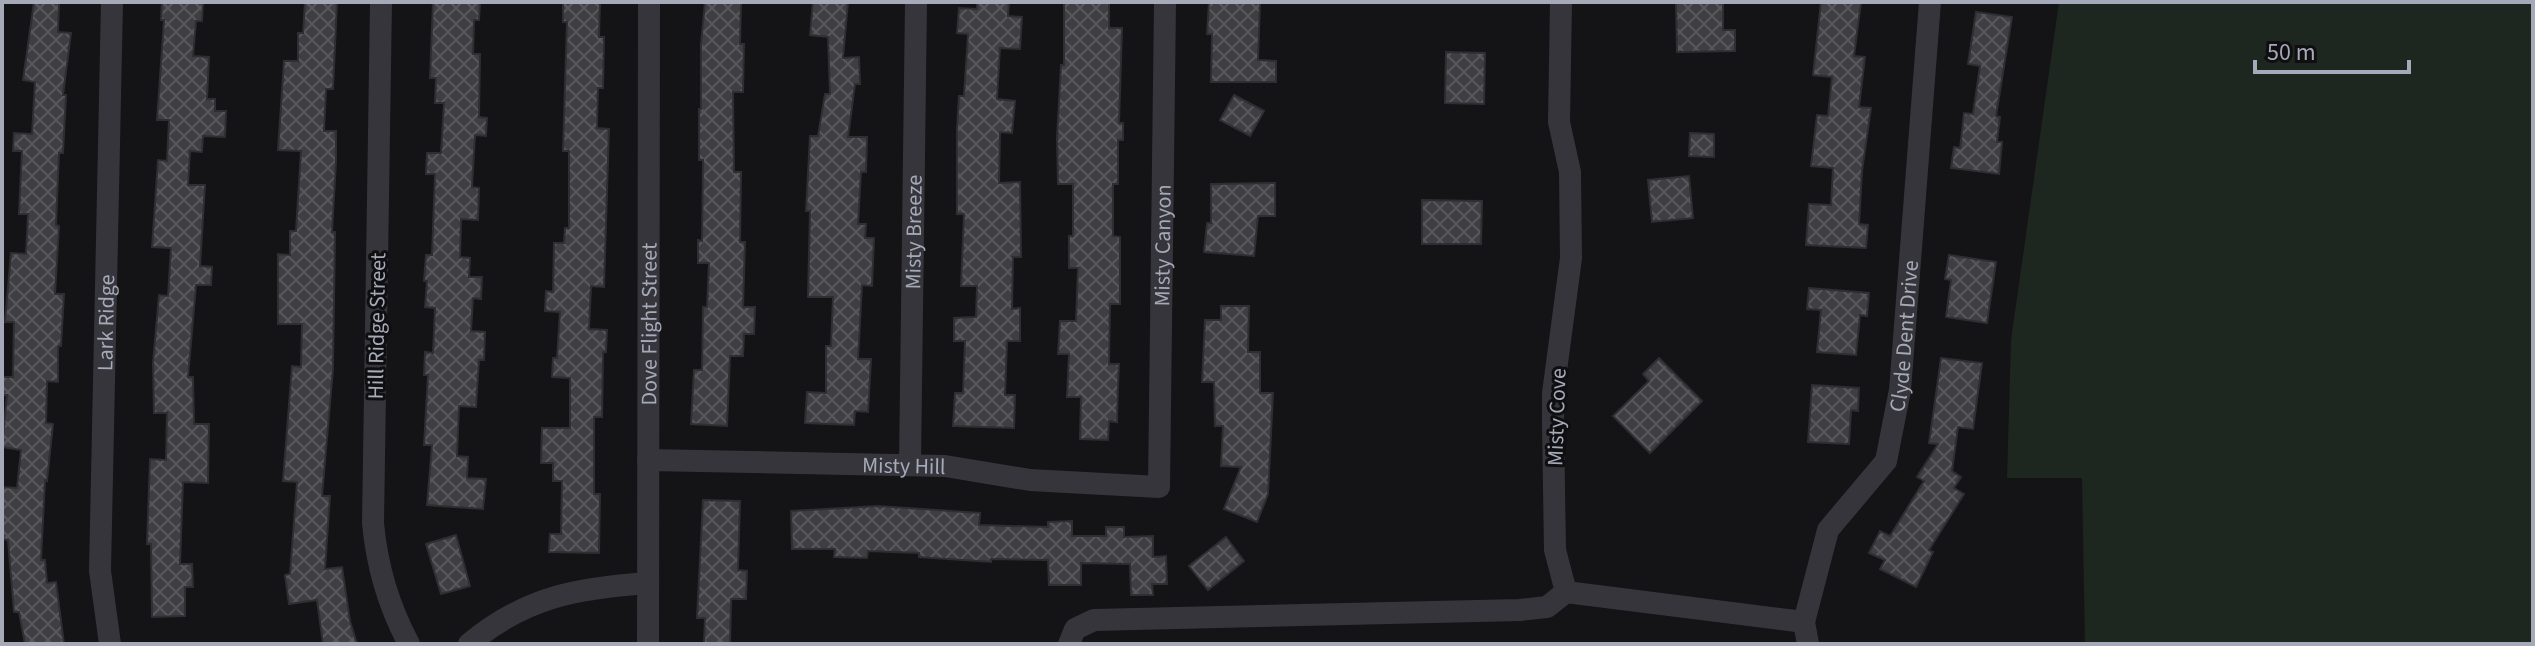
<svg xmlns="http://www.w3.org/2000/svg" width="2535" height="646" viewBox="0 0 2535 646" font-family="'Source Sans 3',sans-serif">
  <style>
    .grass { fill: #1e2620 }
    .building { fill: url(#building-cross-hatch); stroke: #2f2e32; stroke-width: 2 }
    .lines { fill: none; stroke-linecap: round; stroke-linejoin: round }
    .minor { stroke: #35353b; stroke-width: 22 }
    .labels { text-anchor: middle; stroke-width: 6; stroke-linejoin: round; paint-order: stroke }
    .street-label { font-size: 22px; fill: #a6a9b7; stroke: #0f0f11 }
  </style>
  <defs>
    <pattern id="building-cross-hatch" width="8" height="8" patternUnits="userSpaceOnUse" patternTransform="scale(2)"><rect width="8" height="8" fill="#3f3e43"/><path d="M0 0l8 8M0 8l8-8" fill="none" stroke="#58575c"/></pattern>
  </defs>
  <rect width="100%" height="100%" fill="#141416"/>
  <path class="grass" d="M2059,2h474v642h-448l-3,-166h-75l4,-138z"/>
  <path class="building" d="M34,2h25l-1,30 13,1 -8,62h3l-3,58h-4l-3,72 3,1 -4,68h9l-3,52h-3v36l-11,-1 -1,42 7,1 -6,57 -2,-1 -4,80h4l2,23 9,-1 8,62h-39l-6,-32h-5l-6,-72 -6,-1v-52l15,1 4,-38 -19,-3 5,-52h-4v-18h10l1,-55h-9l6,-69 15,1 2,-40h-9l3,-63h-9l1,-18 18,1 3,-52 -12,-2z
    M162,2h41l-1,19h-6l-3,35 16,1 -2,42h8v12h11l-1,26 -22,-1 -1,16 -12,-1 -2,34h17l-5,81 12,1 -1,18h-15l-8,92h5l1,47h15l-1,59 -25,-1 -3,82h12l1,23h-8v29l-33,1 -1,-73h-4l3,-85 16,1 1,-47h-13l-1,-50 6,-68 9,1 3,-48 -19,-1 6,-87 9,1 2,-41h-12l7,-100h-3z
    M305,2h32l-4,87h-7l-2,42h12v31l-4,70h3l-2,137 -11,127h8l-5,73 17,-2 8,54 7,23h-34l-6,-44 -28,4 -4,-29 5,-1 7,-92 -14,-1 9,-115 9,1 1,-43h-24v-70l12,1v-24h6l5,-80 -23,-1 6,-89h14v-28h5z
    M433,2h47l-1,18h-5l-1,34h7l-1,63 8,1 -1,18 -11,-1 -3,52 7,1 -1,32 -17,-1 -1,38 10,1 -1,19h13l-1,22 -8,-1 -2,33 14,1 -1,28h-5l-3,47 -17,-1 -2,50 11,1 -1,21 19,1 -3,30 -56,-4 5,-60h-8l4,-70h-4l1,-23 8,1 2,-45 -10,-1 2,-26h-3l2,-26h6l3,-81h-9l1,-21h14l3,-50h-9l1,-25h-6z
    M563,2h37l-1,35h5l-1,51h-5l-1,40 12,1 -5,158 -13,-1 -2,43 18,1 -1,22h-3l-1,65h-8v77h6l-1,59 -50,-1 1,-18h11l1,-53h-9v-18h-12l1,-35h28v-50l-18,-1 1,-19h4l3,-46 -15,-1 1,-20 7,1 1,-49h10l1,-15h4v-77h-6l4,-129h-4z
    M705,2h36l-1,42h4l-1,48h-10l1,80h7l-1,70h5l-2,65h12l-1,27h-10l-1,22h-13l-3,70 -36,-2 3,-54h8l1,-63h4l2,-44h-11v-23l4,1 1,-81h-4v-51h2v-65z
    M813,2h35l-5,56 16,-1 1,27h-5l-7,53h19l-1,35h-5l-3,52h8l-1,14h9l-2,48 -10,-1 -4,74h13l-3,53 -13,-1 -1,14 -49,-2 2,-31 19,1v-47h5l2,-49h-25l2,-86h-4l4,-75h8l7,-42h5l-2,-57 -18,-2z
    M977,2h32l-1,14 14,1 -2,32 -20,-1 -3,51 18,2 -3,32 -12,-1 -1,51 21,-1 1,75h-8l-1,52 8,-1v33h-13l-2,54h10l-1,33 -61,-2 2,-33h8l2,-52h-11v-23l22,-1 1,-31h-16l3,-72h-7v-85l2,-33h5l4,-62 -11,-1 2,-25 18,1z
    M1064,2h45v26h13l-3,95h4v17h-5v44h-5v52l7,1v67h-10l-1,60h10l-1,22 -1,36 -8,-1 -1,19 -28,-1 1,-42h-14l2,-43h-11l2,-33h16l2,-53h-9v-32h4v-52h-15l-1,-46 4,-73h3z
    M1209,2h51l-2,58 18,1v21h-65l1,-48h-5z
    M1676,2h47v28h12v21l-58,1z
    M1821,2h40l-7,54 11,1 -6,50 12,1 -9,63 -3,53 9,1 -2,23 -60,-3 3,-41 22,1 2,-37 -22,-2 6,-51 11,1 4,-39 -19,-2z
    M1976,12l36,5 -16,99 4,1 -3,25h5l-3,32 -48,-6 3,-21 6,1 4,-35 9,1 7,-48 -12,-2z
    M1446,52l39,1 -1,51 -39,-1z
    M1234,95l30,16 -14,25 -30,-16z
    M1690,133l24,1v23l-25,-1z
    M1689,176l4,42 -41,4 -4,-42z
    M1275,183v33h-17l-4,40 -50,-4 3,-29h4v-39z
    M1422,200l60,1 -1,43h-59z
    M1949,255l47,7 -9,61 -41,-6 5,-37 -6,-1z
    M1809,288l60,5 -2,23 -7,-1 -4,40 -39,-3 4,-42 -14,-1z
    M1221,306h28l-1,46h12v41h13l-5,101 -11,28 -33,-13 17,-42 -20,-1 2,-40h-8l-1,-44h-12l3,-62h16z
    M1659,358l43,43 -52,52 -37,-37 36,-35 -6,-7z
    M1941,358l41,5 -9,66 -15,-2 -6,44 9,6 -7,11 10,6 -35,56 4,2 -17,35 -36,-18 5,-9 -16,-7 11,-22 10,5 34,-55 -7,-4 21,-33 -9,-1z
    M1812,385l47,3 -1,23 -7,-1 -2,34 -41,-2z
    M703,500l37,1 -2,69 9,1 -1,28h-15l-1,45h-26l1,-26h-8z
    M878,506l102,7 -1,12 69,2v-5l24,-1v15h34v-9h18v10l29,-1v21l13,-1 1,28h-15l1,11h-22l-1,-31 -49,-1v22h-32l-1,-25 -57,-1v3l-72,-5v-4l-51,-2 -1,7 -33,-1 1,-8h-43l-1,-38z
    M456,535l14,51 -29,8 -15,-50z
    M1226,537l18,24 -36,29 -19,-24z"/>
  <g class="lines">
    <g class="minor">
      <path d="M381,2l-8,521c4,44 15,82 36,121"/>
      <path d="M1561,2l-2,120 11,50 1,86 -18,135v33l2,124 11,42 238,30"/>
      <path id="s1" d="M648,460l297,6 85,14 129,7 6,-485"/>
      <path id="s2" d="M910,464l6,-462"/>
      <path id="s3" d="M110,644l-10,-73 12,-569"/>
      <path d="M469,644c56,-47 108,-56 179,-61"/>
      <path id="s4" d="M648,644l1,-642"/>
      <path d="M1069,644l6,-15 19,-9 426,-10 27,-3 19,-15"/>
      <path id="s5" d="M1808,644l-4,-22 24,-92 58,-69 14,-71 30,-388"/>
    </g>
  </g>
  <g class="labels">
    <g class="street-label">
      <text dy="8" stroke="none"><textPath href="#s2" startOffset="232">Misty Breeze</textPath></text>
      <text dy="8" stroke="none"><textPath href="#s1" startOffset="754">Misty Canyon</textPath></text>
      <text dy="8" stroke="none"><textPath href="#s3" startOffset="322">Lark Ridge</textPath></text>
      <text dy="8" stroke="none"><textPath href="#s4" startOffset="320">Dove Flight Street</textPath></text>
      <text transform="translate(376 326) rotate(-89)" y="8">Hill Ridge Street</text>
      <text dy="8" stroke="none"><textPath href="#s5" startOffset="334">Clyde Dent Drive</textPath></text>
      <text transform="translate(1556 417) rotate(-88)" y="8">Misty Cove</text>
      <text dy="8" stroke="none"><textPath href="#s1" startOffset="256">Misty Hill</textPath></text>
    </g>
  </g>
  <rect width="2535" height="646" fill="none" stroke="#a6a9b7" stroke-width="8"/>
  <path d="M2255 60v12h154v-12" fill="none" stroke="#a6a9b7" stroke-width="4"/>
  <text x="2267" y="60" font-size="24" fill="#a6a9b7" stroke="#0f0f11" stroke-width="6" paint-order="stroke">50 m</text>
</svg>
